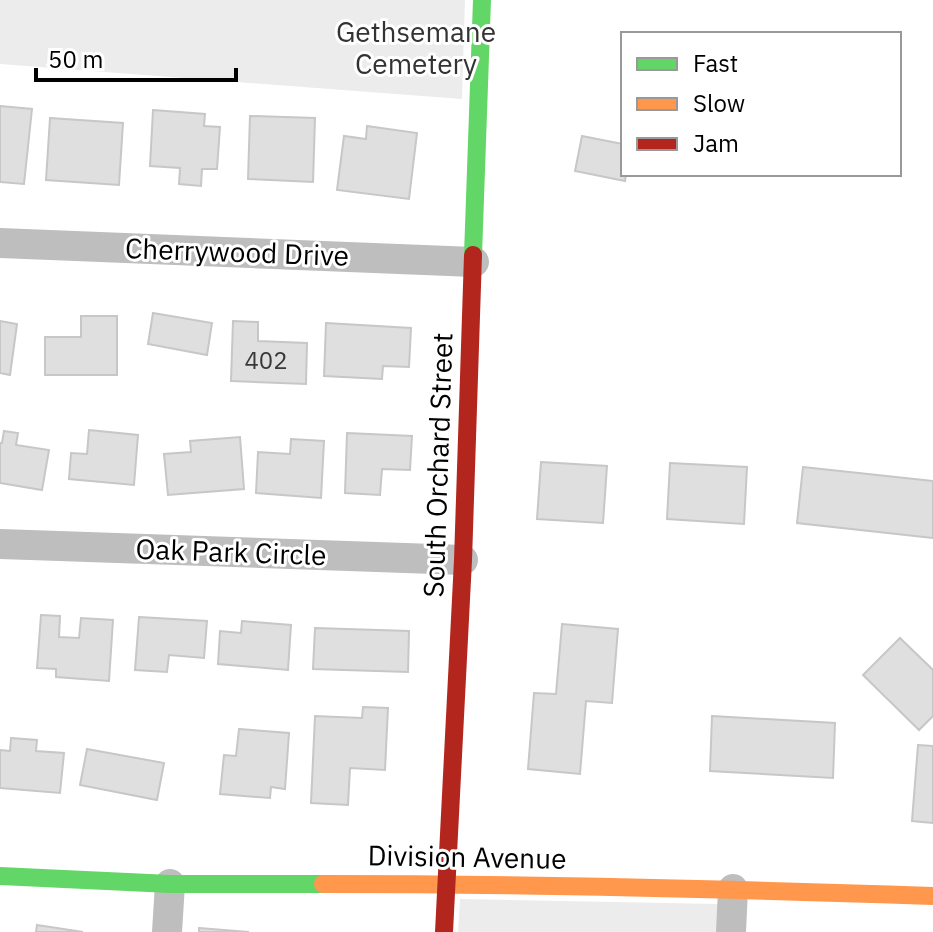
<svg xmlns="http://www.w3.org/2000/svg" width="933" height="932" viewBox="0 0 933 932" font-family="'IBM Plex Sans',sans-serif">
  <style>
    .green { fill: #ececec }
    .building { fill: #dfdfdf; stroke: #c7c7c7; stroke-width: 2 }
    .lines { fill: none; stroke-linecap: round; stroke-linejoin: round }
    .street { stroke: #bebebe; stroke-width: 30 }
    .fast { stroke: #63d668; stroke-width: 18 }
    .slow { stroke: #ff974d; stroke-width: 18 }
    .jam { stroke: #b3261e; stroke-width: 18 }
    .labels { text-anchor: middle; stroke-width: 6; stroke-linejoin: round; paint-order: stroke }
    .number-label { font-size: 24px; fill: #383838 }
    .park-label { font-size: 28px; fill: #333; stroke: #fff }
    .street-label { font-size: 28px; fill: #000; stroke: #fff }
  </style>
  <rect width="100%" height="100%" fill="#fff"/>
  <path class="green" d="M0,0h465l-3,99 -462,-35z
    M460,899l258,5 -1,28h-259z"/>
  <path class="building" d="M0,106l32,3 -8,75 -24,-2z
    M153,110l52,4 -1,12 16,1 -3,42h-15l-1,17 -22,-2 1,-16 -30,-2z
    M250,116l65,2 -2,64 -65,-3z
    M50,118l73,5 -4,62 -73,-5z
    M367,126l50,7 -8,66 -72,-9 7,-54 22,3z
    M582,136l41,8v30h3l-1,7 -50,-10z
    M153,313l59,10 -5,32 -59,-11z
    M81,316h36v59h-72v-38h36z
    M0,321l17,3 -7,51 -10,-2z
    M233,321l25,1v19l49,2 -1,41 -75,-3z
    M326,323l85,5 -2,39 -26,-1 -1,13 -58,-3z
    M89,430l49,5 -4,50 -65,-6 2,-26 16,1z
    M4,431l14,2 -2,12 33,5 -7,40 -42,-7v-40h2z
    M347,433l65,3 -2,34 -28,-1 -2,26 -35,-2z
    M240,437l4,52 -76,6 -4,-41 27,-2 -1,-11z
    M291,439l33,2 -3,57 -65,-5 2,-41 32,2z
    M541,462l66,4 -4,57 -66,-4z
    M670,463l77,4 -3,57 -77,-5z
    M803,467l130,14v57l-136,-15z
    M41,615l19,1 -1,21 20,1 2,-20 32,2 -4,61 -53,-4v-8l-19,-1z
    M139,617l68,4 -3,37 -35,-3 -2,17 -32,-2z
    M242,621l49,4 -3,45 -70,-6 2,-33 21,2z
    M562,624l56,5 -6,74 -26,-2 -6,73 -52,-5 6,-76 22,1z
    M315,628l94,3 -1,41 -95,-3z
    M900,638l33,32v46l-14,14 -56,-55z
    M363,707l25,1 -3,62 -35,-2 -2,37 -37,-2 4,-87 47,2z
    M712,716l123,7 -2,55 -123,-7z
    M239,729l50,4 -4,56 -14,-2 -1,11 -50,-4 4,-39 12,1z
    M11,738l26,2 -1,11 28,2 -4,40 -60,-5v-38l10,1z
    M918,745l15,1v77l-21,-2z
    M87,749l77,14 -7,37 -77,-15z
    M37,925l46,7h-47z
    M199,928l50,4h-50z"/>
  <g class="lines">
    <path class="street" d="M0,243l474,19
      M0,544l463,16
      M167,932l3,-48
      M731,932l2,-43"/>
    <path class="fast" d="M473,255l9,-255
      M0,876l170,8h153"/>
    <path class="slow" d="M323,884c203,0 407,5 610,12"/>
    <path class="jam" d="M444,932l19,-372 10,-305"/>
  </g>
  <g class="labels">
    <g class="number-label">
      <text x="266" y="369">402</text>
    </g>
    <g class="park-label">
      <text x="416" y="42">Gethsemane<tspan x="416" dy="32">Cemetery</tspan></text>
    </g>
    <g class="street-label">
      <text transform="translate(237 252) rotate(2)" y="10">Cherrywood Drive</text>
      <text transform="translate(438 465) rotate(-88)" y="10">South Orchard Street</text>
      <text transform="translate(231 552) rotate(2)" y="10">Oak Park Circle</text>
      <text transform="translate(467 857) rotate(1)" y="10">Division Avenue</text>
    </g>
  </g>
  <rect x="621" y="32" width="280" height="144" fill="#ffffff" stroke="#999999" stroke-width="2"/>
  <rect x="637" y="58" width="40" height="12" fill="#63d668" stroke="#999999" stroke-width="2"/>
  <text x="693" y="72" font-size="24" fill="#000000">Fast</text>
  <rect x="637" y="98" width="40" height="12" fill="#ff974d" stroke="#999999" stroke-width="2"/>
  <text x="693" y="112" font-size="24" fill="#000000">Slow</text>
  <rect x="637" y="138" width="40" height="12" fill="#b3261e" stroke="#999999" stroke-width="2"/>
  <text x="693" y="152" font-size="24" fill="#000000">Jam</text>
  <path d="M36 68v12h200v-12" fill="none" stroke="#000000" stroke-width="4"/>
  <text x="48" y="68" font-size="24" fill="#000000" stroke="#ffffff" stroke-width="6" paint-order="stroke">50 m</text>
</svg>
